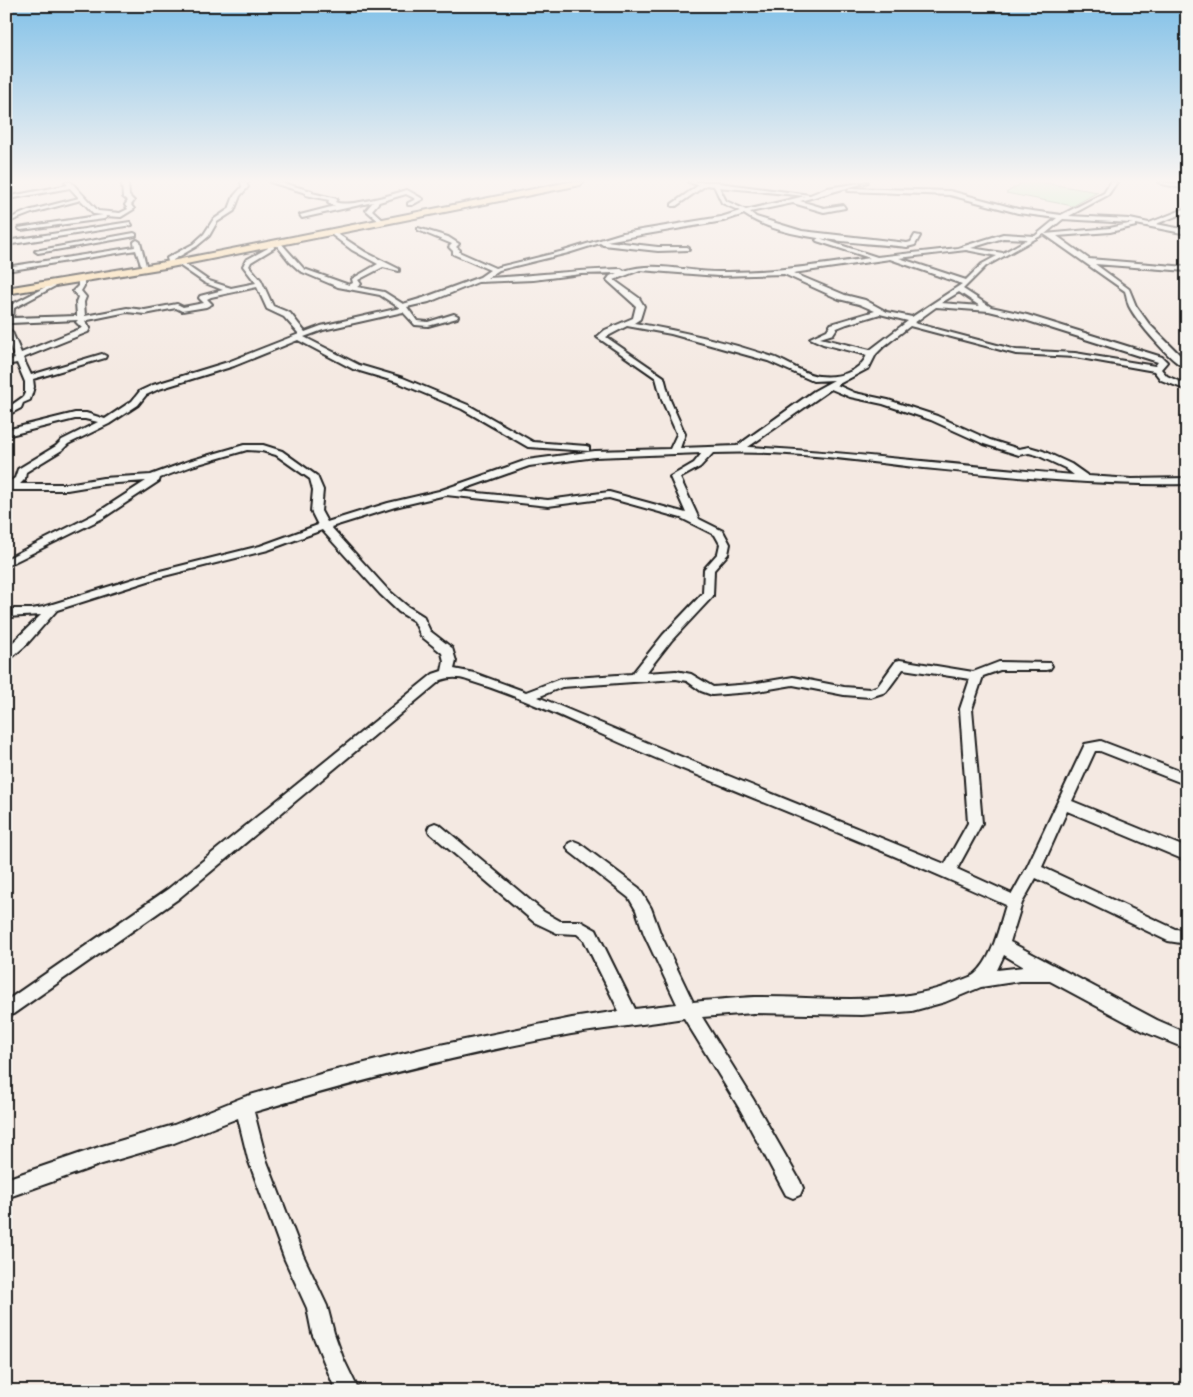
<svg xmlns="http://www.w3.org/2000/svg" width="1193" height="1397" viewBox="0 0 1193 1397" font-family="Pangolin,sans-serif">
  <style>
    .green { fill: #adf0b9; stroke: #64866a }
    .lines { fill: none; stroke-linecap: round; stroke-linejoin: round }
    .minor-casing { stroke: #1c1c1c; stroke-width: 4 }
    .trunk-casing { stroke: #1c1c1c; stroke-width: 4 }
    .minor { fill: #f6f6f2; fill-rule: evenodd }
    .trunk { fill: #fbddab; fill-rule: evenodd }
  </style>
  <rect width="100%" height="100%" fill="#f4e9e2"/>
  <filter id="ink" filterUnits="userSpaceOnUse"><feTurbulence type="fractalNoise" baseFrequency=".02" numOctaves="2"/><feDisplacementMap in="SourceGraphic" scale="10" xChannelSelector="R" yChannelSelector="G"/><feConvolveMatrix kernelMatrix="1 2 1 2 8 2 1 2 1" color-interpolation-filters="sRGB"/></filter>
  <g filter="url(#ink)">
    <path class="green" d="M1024,182h14l60,10 -25,14 -67,-13z"/>
    <g class="lines">
      <defs>
        <path id="minor" d="M65,182h6l27,29 22,2 8,-4 -3,-4 3,-4 -5,-4 -1,-15h6l1,14 5,5 -3,4 3,4 -13,8 -16,-1 2,1 -3,2 -83,11 -3,-2 85,-13 -9,-1 -13,-14 -49,13 -21,8 -5,-1 22,-9 51,-13 -9,-10 -56,10 -3,-2 57,-11z
          M241,182h8l-3,2 2,3 -8,9 -6,15 -17,11 -8,14 -12,10 -24,14v5h-4l-2,-7 26,-14 11,-10 9,-14 16,-11 5,-13 8,-9z
          M270,182h8l34,9v2l25,6 -2,3c14,6 56,-7 72,-12l16,9 -11,6h-4v-2l8,-4 -10,-5 -27,8 -7,8 13,12 -3,2 -16,-14 7,-8 -71,16 -2,-3 35,-9 -7,-3 1,-3 -23,-5v-2z
          M688,182h31v1l91,12 17,-7 41,-6 -68,19 24,7 19,-3 2,3 -21,4 -31,-9 -43,9 6,5 46,14 105,12 4,-1 4,-7 5,1 -5,9 -8,2c-46,-5 -125,-6 -163,-33l-21,7 -117,20 52,6h29l2,1v2l-31,1 -55,-6 -3,-2 -32,10 -69,17 -12,8c45,-2 89,-8 134,-9l3,2c30,-10 63,1 95,1 51,1 101,-7 151,-14l-53,-17 -1,-1 3,-2 58,19 81,-9 45,-14 32,2 22,-18 -39,-5 -68,-18 -102,-4 2,-3 100,3 68,18 43,6 43,-22 7,-11h6l-9,13 -39,21 61,3 19,4 38,-15v4l-31,12 31,6v4l-51,-10v2l-26,6 -53,4 32,23 98,8v4l-92,-7 34,25 7,17 13,18 38,38v7c-15,-6 -50,-47 -58,-63 -2,-4 -2,-10 -4,-15l-81,-57 -58,32 -23,23 28,18 36,8 135,42 5,5 -6,7 6,7 20,9v5l-26,-10 -7,-9 -79,-14 -59,-3 -106,-28 -27,21 -7,7 -7,14 -32,17 18,8 33,7 49,16 53,24 29,9 10,-2 14,4 28,13 17,12 44,3 55,-1v6c-92,2 -183,-8 -273,-17 -67,-8 -134,-17 -201,-14l-13,14 -20,11 19,41 24,12 7,13 -2,10 -14,16 -1,26 -42,45 -25,32 30,-2 15,3 22,13 38,-3 42,-7 51,10 26,2 8,-3 18,-25 4,-1 73,12 26,-10 51,1 2,3 -2,3 -4,1h-46l-17,6 -11,33 10,114 -25,46 55,25 15,-27 58,-123 16,-3 86,33v11l-87,-34h-5l-23,50 115,47v13l-120,-50 -25,56 133,62 12,1v14l-19,-3 -132,-63 -14,25 -12,39 147,78 30,13v16l-42,-17 -95,-51h-30l-39,6 -36,15 -33,9 -50,4 -109,-2 -51,4 51,82 47,82 3,7 -3,7 -7,3 -7,-3 -45,-84 -57,-93c-38,6 -76,10 -113,16 -107,20 -212,46 -317,78l12,47 37,96 24,51 7,27 9,25 16,33h-23l-24,-58 -5,-25 -22,-48 -37,-101 -10,-41 -64,25 -72,21 -96,34v-19l96,-33 72,-21 70,-28 80,-24 106,-26 142,-29 47,-7 -35,-71 -7,-6 -20,-1 -23,-11 -104,-89 -2,-4 2,-4 5,-2 5,2 104,87 16,9h20l16,9 39,79 42,-5 -33,-70 -8,-24 -7,-12 -60,-47 -2,-4 2,-4 5,-2 5,2 60,45 12,20 9,25 33,69c20,-2 40,-4 61,-5 66,-1 136,11 200,-14 6,-3 16,-5 21,-9 18,-15 24,-47 31,-69 -114,-52 -231,-98 -348,-146 -63,-26 -125,-59 -191,-79 -8,-3 -17,-3 -26,0l-263,219 -172,120v-18l162,-112 265,-215 9,-3 2,-10 -2,-8 -21,-17 -7,-15 -15,-9 -19,-18 -58,-64 -54,20 -104,26 -107,34 -30,34 -17,15 -4,1v-11l35,-34 -35,2v-8h26l11,-2 113,-35 104,-26 58,-21 -7,-14 2,-21 -3,-11 -34,-24 -14,-4 -15,-1 -52,15 -35,13 -1,3 -56,37 -97,48v-7l89,-45 51,-33 -43,3 -36,6h-61v-6l9,-6 3,-9 38,-23 6,-6 36,-18 -13,-3h-10l-69,17v-6l69,-17h11l19,6 27,-18 8,-10 13,-6 75,-23 71,-28 -15,-17 -17,-8 -10,-22 -46,10 -4,2 5,5 -6,3 -24,4 -6,-3 -31,6 -18,-2 -39,8 -3,2 5,6 -2,4 -65,26 8,17 71,-21 4,2 -1,2 -72,21 1,8 -4,13 -7,3 -2,5 -15,8v-7l17,-12 2,-4v-11l-8,-19 -11,2v-4l9,-2 -9,-23v-9l6,5 9,21 61,-25 -6,-6 2,-2 -67,3 -5,2 1,-18 52,-27 3,2 -1,1 -47,25 -1,10 64,-2 -1,-14 2,-5 -5,-6 5,-5v-7l3,-2 3,2v7l-3,5 5,6 -2,5 1,14 42,-8 18,2 32,-6 6,3 21,-4 -5,-5 1,-2 23,-6 -18,-7 -29,-20v-2h4l29,20 22,7 25,-5 -13,-17 3,-6 22,-12 -1,-4 3,-2 3,2 1,4 -23,14 -2,4 12,14 12,26 17,7 15,19 16,-6 79,-18 -20,-13 -42,-8 -38,-16 -10,-9 -15,-19 1,-1h4l24,27 45,16 4,-2 -1,-4 26,-15 -26,-14 -24,-18 5,-1 32,21 34,17v2l-16,-4 -25,13 3,4 -4,3 27,5 19,12 20,-6 57,-21 10,-7 -37,-16v-3l-4,-4 3,-3 -34,-14v-2l30,9 11,7 -3,3 4,3 -1,2 36,16 69,-17 59,-18 98,-16 19,-6 -18,-8 -8,-17 -8,-1 -30,21h-4v-2l27,-19zM719,187l86,9 -59,14 -20,-9zM1063,219l67,4h3l-23,5 -65,6zM1003,238l25,1 -25,14 -32,-5zM966,250l31,6 -15,8 -16,16 -67,-22zM890,259l72,25 -50,33 -25,-5 -22,-12 -20,-5 -52,-22zM640,270l78,6 66,-2 55,25 20,5 16,7 -44,13 -4,6 -17,8 13,6 44,11c-8,18 -29,23 -48,21 -14,-1 -33,-15 -46,-19 -45,-15 -92,-26 -139,-34l6,-4 4,-13 -5,-8 -25,-18zM617,273l-7,3 -3,4 29,26 -3,12 -28,12 -8,7 59,41 6,22 15,34 -7,15 -75,2 -68,9 -88,31 -51,12 -61,19 -6,-11 2,-21 -6,-14 -35,-25 -19,-6h-19l-55,16 -38,14 -48,3 -36,6h-47l5,-5 1,-7 36,-22 6,-6 41,-20 29,-19 8,-10 13,-6 75,-23 64,-26 55,29 44,13 65,27 66,38 61,4v-4l-3,-1 -53,-4 -65,-37 -65,-27 -44,-13 -55,-28 19,-7 80,-18 12,13 13,1 29,-8 1,-2 -4,-2 -26,8 -11,-1 -10,-14 22,-5 49,-20 55,-2 48,-6zM959,292l21,14 -39,-3zM936,307l53,4 33,8 136,43 -3,4 -80,-13 -59,-3 -102,-27zM880,314l28,7 -38,29 -50,-12 13,-4 4,-6 10,-4zM627,326l44,8 97,27 45,20 21,-1 -20,11 -77,55 -57,2 5,-14 -15,-34 -6,-23 -58,-40zM831,389l19,8 33,7 48,16 53,24 35,11 10,-2 8,2 28,13 9,7c-108,-8 -217,-23 -326,-28zM702,453l-8,10 -24,14 16,36 -77,-21 -61,8 -90,-9 71,-25 66,-9zM446,495l102,11 61,-8 72,20 34,17 5,9 -2,9 -14,16 -1,24 -40,42 -31,39 -72,5 -34,13 -52,-19 -20,-4 2,-8 -4,-13 -22,-17 -7,-15 -16,-10 -19,-16 -57,-63 64,-20zM903,669l67,10 -10,30 8,114 -23,41 -278,-113 -129,-54 24,-10 114,-8 11,2 14,10 11,4 39,-3 42,-7 51,10 26,2 16,-5zM1004,955l20,12 -27,3z
          M1159,182l28,3v4l-25,-5z
          M130,222l2,3 -126,20v-4z
          M134,233l2,1v2l-98,17 -3,-2z
          M137,240l3,2 7,27 -5,-1 -6,-18 -130,21v-4l129,-20 -1,-5z"/>
        <path id="trunk" d="M569,182h15l-4,3 -409,82 -165,27v-6l165,-27z"/>
      </defs>
      <use href="#minor" class="minor-casing"/>
      <use href="#trunk" class="trunk-casing"/>
      <use href="#minor" class="minor"/>
      <use href="#trunk" class="trunk"/>
    </g>
  </g>
  <linearGradient id="sky" x2="0" y2="1"><stop stop-color="#82c1e8"/><stop offset="0.48" stop-color="#faf5f2"/><stop offset="1" stop-color="#faf5f2" stop-opacity="0"/></linearGradient>
  <rect width="1193" height="377" fill="url(#sky)"/>
  <rect width="1193" height="1397" fill="none" stroke="#f6f6f2" stroke-width="25"/>
  <rect x="12" y="12" width="1168" height="1372" fill="none" stroke="#1c1c1c" stroke-width="2" filter="url(#ink)"/>
</svg>
